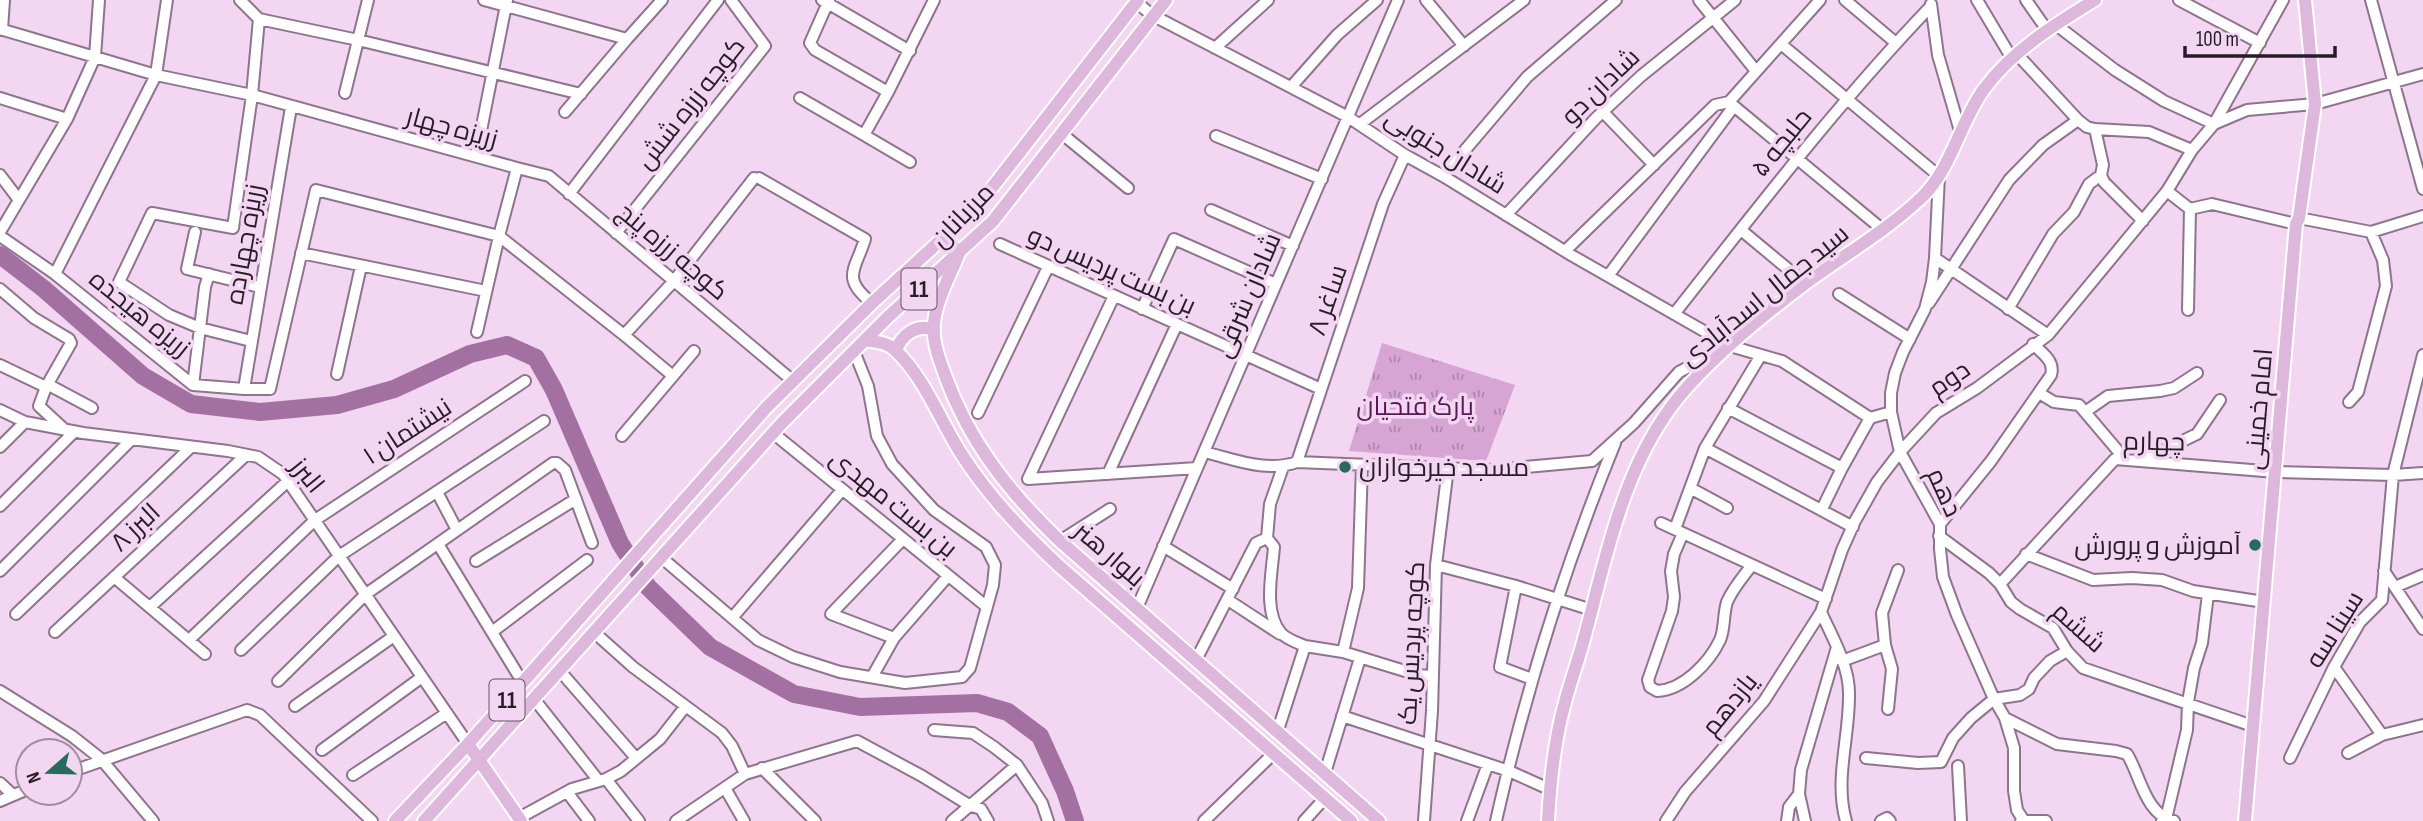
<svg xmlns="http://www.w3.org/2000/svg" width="2423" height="821" viewBox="0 0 2423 821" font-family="'Sofia Sans Condensed',Cairo,sans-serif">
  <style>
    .park { fill: url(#park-tufts) }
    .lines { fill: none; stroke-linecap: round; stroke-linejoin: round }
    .river { stroke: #a271a1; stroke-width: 18 }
    .minor-casing { stroke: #8e748c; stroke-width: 14 }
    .major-casing { stroke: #fff; stroke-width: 16 }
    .minor { stroke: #fff; stroke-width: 10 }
    .major { stroke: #ddb7dc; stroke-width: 12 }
    .poi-dot { fill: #276b5e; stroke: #f3d6f1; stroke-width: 2.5 }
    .labels { text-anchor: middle; stroke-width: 7; stroke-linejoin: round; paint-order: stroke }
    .shield { fill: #f3d6f1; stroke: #655464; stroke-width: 2 }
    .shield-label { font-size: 24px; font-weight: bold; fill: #281d27 }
    .street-label { font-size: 26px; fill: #281d27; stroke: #f3d6f1 }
    .park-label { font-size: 26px; fill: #571a57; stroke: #f3d6f1 }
    .poi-label { font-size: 26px; fill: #281d27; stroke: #f3d6f1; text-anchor: start }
  </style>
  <defs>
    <pattern id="park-tufts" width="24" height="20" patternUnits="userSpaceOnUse" patternTransform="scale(1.75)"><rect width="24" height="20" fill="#d6a5d4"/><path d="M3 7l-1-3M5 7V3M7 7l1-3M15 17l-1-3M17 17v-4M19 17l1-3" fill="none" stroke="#ae86ac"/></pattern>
  </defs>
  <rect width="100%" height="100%" fill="#f3d6f1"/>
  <path class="park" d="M1382,343l133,42 -29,76 -137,-10z"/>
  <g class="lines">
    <path class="river" d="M0,255l44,34 99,87 48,28 69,8 77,-7 57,-16 76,-35 37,-9 29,13 18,32 66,153 28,44 62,60 84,47 66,13 117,-4 31,9 32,24 25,55 10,30"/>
    <defs>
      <path id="minor" d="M240,0l19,19 99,21 223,54
        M484,0l143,39 -62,73
        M822,0l88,51
        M829,0l-19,43 5,7 73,42
        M1426,0l38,46
        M1699,0l57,71
        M1845,0l51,43
        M1977,0l34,57
        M2026,0l21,30
        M2179,0l81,43
        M2371,0l52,189
        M1136,2l16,13 196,102 57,38 38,21 128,79 159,91 52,15 88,57 21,-6
        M1931,4l7,51 22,76
        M2055,24l60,46 49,31 50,23 69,-124
        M0,29l156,46 11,-75
        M2,30l2,-30
        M627,39l35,-39
        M1781,44l158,132 -4,82 -3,24 -7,27 -22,43 -8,21 -4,20v19l9,40 40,72v25l3,28 14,38 37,84 11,19 9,30v43l3,19 7,11
        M1215,48l53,-48
        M2016,53l62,67 9,7 8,2 54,3 43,18
        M1291,87l46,-52 40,-35
        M345,93l23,-93
        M0,98l67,21
        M800,98l64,37
        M1729,102l154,128
        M1729,102l91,-102
        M1603,112l51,53
        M1360,124l164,-124
        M2095,129l8,36 -2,10 3,7 39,39
        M1061,133l67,55
        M1216,136l106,43
        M476,156l31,-156
        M910,162l-46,-27 24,-43 46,-92
        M517,168l32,8 244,205
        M0,175l19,25
        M1443,176l84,-99 89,-77
        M759,178l106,61c-9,30 -25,39 7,64
        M2167,191l23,18
        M569,194l149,-194
        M2190,209l22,-5 84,20
        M1211,210l82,36
        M1506,215l90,-97 45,-42 94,-76
        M2299,218l72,14 52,-16
        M1741,230l65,54
        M0,232l67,-113 28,-62 4,-57
        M195,232l-8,37 73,18
        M616,233l149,-187 -34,-46
        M0,236l55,38 138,111 12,-98 4,-13
        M1000,244l321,145
        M1565,251l150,-146 14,-3
        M301,253l185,38
        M1935,258l113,77
        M55,274l101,-199 96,20 265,73 -18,68 125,99 49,-53 81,-104
        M1608,276l126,-170
        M0,289l34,29 35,21 2,4 -25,44 -7,19 26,24
        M1839,294l71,45
        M1114,296l-86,183 169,-11
        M1929,303l80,-123 34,-35 35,-25
        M1142,309l32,-70 102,45
        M2008,309l45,-75 21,-22 15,-28 12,-9
        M2188,310l2,-101
        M1674,314c83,-105 164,-211 257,-308
        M251,341l-51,-13 -31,-13 -50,-33 33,-69 81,15 19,-133 7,-76
        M0,365l46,22
        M337,374l24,-108
        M673,376l21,-25
        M47,384l45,24
        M193,385l51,4h26l46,-199 183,46 -22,96
        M244,389l47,-282
        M2039,393l15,9 25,3 45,53
        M2349,402l9,-10 28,-106 -3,-26 -12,-28
        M1728,408l114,60 28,-50
        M0,410l25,12 58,11 145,18 30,6 25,17 185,270
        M2085,412l23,-16 52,-5 14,-3 23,-15
        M978,413l70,-146
        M773,433l214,174
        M622,436l51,-60 -49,-41
        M0,447l25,-25
        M1705,448l148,79
        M1204,452c30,7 62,21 93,10l195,8 100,-9 42,-38 45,-51 40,-21
        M2145,459l52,-25 23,-34
        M1297,462l86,-258 22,-49
        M1283,467l-13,37 -3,34 7,9c-2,26 -11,65 7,86 5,6 17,10 24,13
        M1108,474l69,-150
        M1692,489l35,19
        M437,492l20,38
        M0,506l74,-74
        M1822,509l20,-41
        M1661,523l165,76
        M1940,524l51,-63 60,-86c4,-14 -8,-21 -18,-31
        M1675,529l30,-81 56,-93
        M1683,533l-9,21 -3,17 3,26 -2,14 -24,69 2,7 7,4c26,-1 52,-28 63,-51 5,-11 3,-26 7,-38 6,-14 16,-25 25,-37
        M1939,536l50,37 11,11 11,18 9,7 33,19 14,23 16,17 170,58
        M903,539l-72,75 63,24 54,-62
        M1060,541l50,-32
        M438,544l85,139
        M1163,546l70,43
        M2026,554l67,26 39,-2 30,2 31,11 71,11
        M662,558l96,82 35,17 47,15 65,11 57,-6 8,-9 23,-83 2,-20 -9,-18 -52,-37 -42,-46 -15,-28 -9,-50 -14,-35
        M476,561l100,-62
        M1436,565l80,21 76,24
        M0,571l132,-132
        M2384,571l39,58
        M114,577l91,77
        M2000,584l115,-125 161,13 117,3 30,-2
        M1516,586l-16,81 32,12
        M2395,587l28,-12
        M1228,600l52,34
        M150,607l138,-126
        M1137,608l261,-608
        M16,614l175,-167
        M732,618l110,-128
        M55,632l191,-177
        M492,632l95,-72
        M595,633l38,34 89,66 10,13 13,28
        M189,640l126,-120 210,-139
        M241,650l98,-94 205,-135
        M1343,652l15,-64 4,-123
        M1196,660l60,-117 11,-5
        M1842,661l43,-16
        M2334,667l48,68
        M560,671l76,87
        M872,677l22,-39
        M278,681l88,-87 187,-131h4l8,7 27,73
        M0,691l72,45 29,23 52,62
        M535,700l63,80
        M295,706l99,-70
        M1888,709l4,-40 -7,-24 -3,-32 16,-43
        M1342,716l167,55 40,18
        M2005,718l52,26 59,7 11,3c13,20 18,61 47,67
        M934,730l39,3 21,14 23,18 25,38 6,18
        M1278,730l27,-84 38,6 75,23 13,1
        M322,750l100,-73
        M2348,753l34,-18 41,-10
        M1866,758l52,5 23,-1 12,-24 18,-20 23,-19 26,-4 9,-6 5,-11 16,-17 17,-10
        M2290,758l44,-91 26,-45 22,-22 11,-125 30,-120
        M1958,766l3,55
        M762,768l53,53
        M70,772l177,-62 13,5 112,106
        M1325,773l35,-115
        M353,775l94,-62
        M606,779l33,42
        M0,783l13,12
        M725,788l19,33
        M567,792l22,29
        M0,801l28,-12
        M519,818l53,-29 34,-10 15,-8 39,-32 25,-32
        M676,821l69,-47 112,-33 65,35 47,29 12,4 7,12
        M952,821l65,-56
        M1204,821l70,-68
        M1304,821l21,-23
        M1424,821l8,-110 4,-146 12,-97
        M1467,821l21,-57
        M1496,821c29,-129 69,-255 119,-378
        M1666,821l19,-29 79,-91 57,-89
        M1787,821l2,-14 10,-13
        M1805,821l-6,-27 2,-24 36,-123
        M1846,821c-12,-42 4,-85 3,-128 0,-28 -17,-56 -28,-81l21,-62 13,-29 22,-39 23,-30 36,-39 41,-25 71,-53 119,-144 25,-41 22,-26 33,-14 68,-6 108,-30
        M1881,821l6,-3 3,3
        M2021,821h25
        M2162,821l4,-2 21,-89 1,-28 6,-34 8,-25 6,-49"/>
      <path id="major" d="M945,236l14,17c-8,21 -23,47 -25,70 -2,19 5,35 11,52 24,67 64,117 115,166l319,280
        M865,340c10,2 22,2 30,10 30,28 45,71 67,105 27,42 60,76 96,110l293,256
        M896,351c5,-16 21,-28 38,-21
        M468,744l53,77
        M395,821l73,-77 298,-336 106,-105 105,-96 161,-207
        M424,821l358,-398 106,-106 105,-96 173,-221
        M1548,821c2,-39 6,-78 16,-115 6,-24 15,-47 21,-71 24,-88 41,-182 105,-251 34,-37 76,-71 116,-101 38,-28 80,-52 115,-85 30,-28 39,-76 63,-109 29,-39 70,-64 111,-89
        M2245,821l51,-597 3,-6 16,-114 -10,-104"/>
    </defs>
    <use href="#minor" class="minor-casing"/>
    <use href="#major" class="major-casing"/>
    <use href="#minor" class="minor"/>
    <use href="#major" class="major"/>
  </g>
  <g class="poi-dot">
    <circle cx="1345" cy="467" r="7"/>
    <circle cx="2255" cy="545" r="7"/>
  </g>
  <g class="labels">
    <g class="shield">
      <rect x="901.5" y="268.5" width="35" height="41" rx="5"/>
      <rect x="489.5" y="679.5" width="35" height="41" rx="5"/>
    </g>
    <g class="shield-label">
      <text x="919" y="297">11</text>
      <text x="507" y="708">11</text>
    </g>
    <g class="street-label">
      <text transform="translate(1600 86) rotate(-44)" y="9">شادان دو</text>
      <text transform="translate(690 103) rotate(-52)" y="9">کوچه زرزه شش</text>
      <text transform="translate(452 127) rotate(15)" y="9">زریزه چهار</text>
      <text transform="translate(1781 142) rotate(-51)" y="9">حلبچه ۵</text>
      <text transform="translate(1446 151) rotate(32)" y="9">شادان جنوبی</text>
      <text transform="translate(962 215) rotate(-46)" y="9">مرزبانان</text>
      <text transform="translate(244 244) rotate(-80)" y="9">زریزه چهارده</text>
      <text transform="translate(673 251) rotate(40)" y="9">کوچه زرزه پنج</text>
      <text transform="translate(1112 270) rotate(24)" y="9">بن بست پردیس دو</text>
      <text transform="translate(1247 295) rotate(-67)" y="9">شادان شرقی</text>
      <text transform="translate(1764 295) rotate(-39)" y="9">سید جمال اسدآبادی</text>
      <text transform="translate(1327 300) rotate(-71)" y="9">ساغر ٨</text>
      <text transform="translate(140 313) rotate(39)" y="9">زریزه هیجده</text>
      <text transform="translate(1949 378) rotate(-34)" y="9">دوم</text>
      <text transform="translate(2258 409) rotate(-85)" y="9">امام خمینی</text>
      <text transform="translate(407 431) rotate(-33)" y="9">نيشتمان ۱</text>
      <text transform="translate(2154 441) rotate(1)" y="9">چهارم</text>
      <text transform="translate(308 475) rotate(51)" y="9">البرز</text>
      <text transform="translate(1945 492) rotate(66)" y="9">دهم</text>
      <text transform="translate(894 503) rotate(39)" y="9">بن بست مهدی</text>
      <text transform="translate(135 527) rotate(-43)" y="9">البرز ۸</text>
      <text transform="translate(1110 554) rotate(41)" y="9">بلوار هنر</text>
      <text transform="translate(2079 627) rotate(42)" y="9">ششم</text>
      <text transform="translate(2334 629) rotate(-58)" y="9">سینا سه</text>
      <text transform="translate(1411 643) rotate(-87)" y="9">کوچه پردیس یک</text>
      <text transform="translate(1729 704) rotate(-51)" y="9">یازدهم</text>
    </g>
    <g class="park-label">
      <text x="1415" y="415">پارک فتحیان</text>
    </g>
    <g class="poi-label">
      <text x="1359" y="476">مسجد خیرخوازان</text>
      <text x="2241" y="554" text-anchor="end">آموزش و پرورش</text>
    </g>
  </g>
  <g transform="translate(49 772) rotate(250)"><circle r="33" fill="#f3d6f1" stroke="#a28ca0" stroke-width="2"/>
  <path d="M0-5L12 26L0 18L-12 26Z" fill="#276b5e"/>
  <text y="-10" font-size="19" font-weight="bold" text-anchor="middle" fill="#281d27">N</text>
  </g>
  <path d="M2185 46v10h150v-10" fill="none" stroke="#281d27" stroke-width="3.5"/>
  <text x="2196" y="46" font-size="21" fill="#281d27" stroke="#f3d6f1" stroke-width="5" paint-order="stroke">100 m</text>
</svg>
